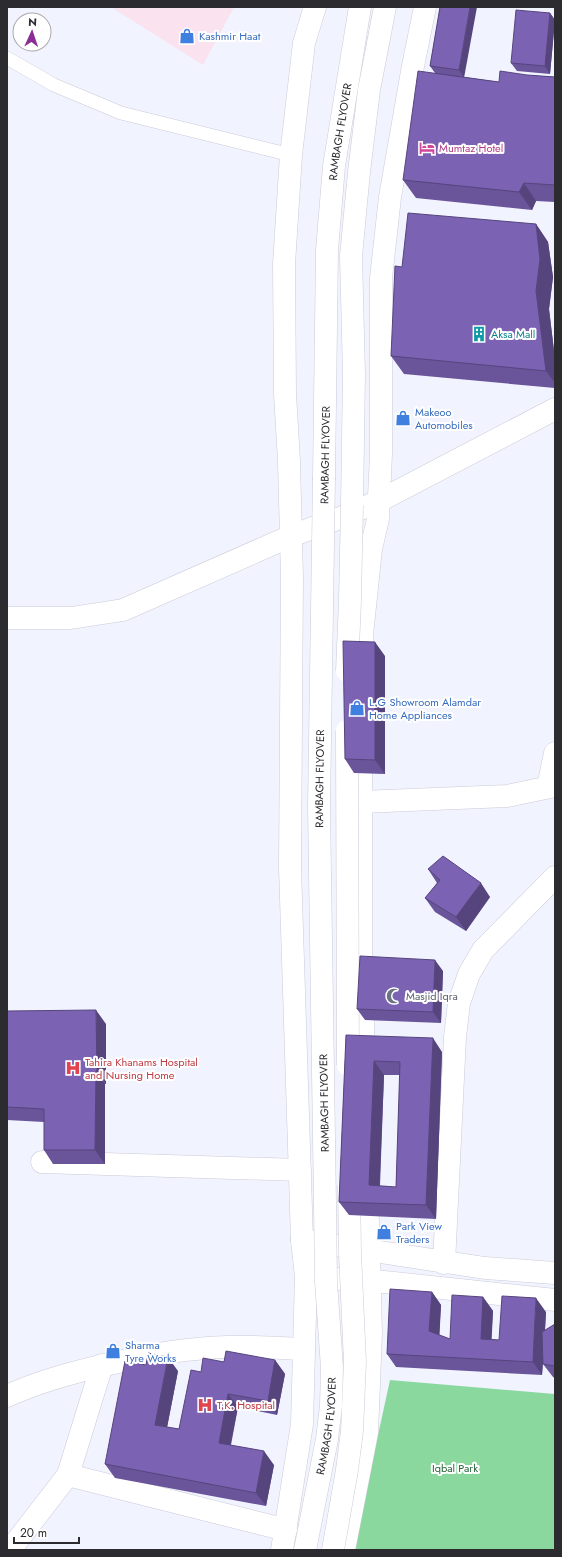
<svg xmlns="http://www.w3.org/2000/svg" width="562" height="1557" viewBox="0 0 562 1557" font-family="Jost,sans-serif">
  <style>
    .commercial { fill: #fae2ee }
    .green { fill: #8bd89e }
    .lines { fill: none; stroke-linecap: round; stroke-linejoin: round }
    .service-casing { stroke: #cacbd7; stroke-width: 14 }
    .minor-casing { stroke: #cacbd7; stroke-width: 23 }
    .tertiary-casing { stroke: #cacbd7; stroke-width: 23 }
    .primary-casing { stroke: #cacbd7; stroke-width: 23 }
    .service { stroke: #fff; stroke-width: 13 }
    .minor { stroke: #fff; stroke-width: 22 }
    .tertiary { stroke: #fff; stroke-width: 22 }
    .primary { stroke: #fff; stroke-width: 22 }
    .primary-bridge-casing { stroke: #cacbd7; stroke-width: 23; stroke-linecap: butt }
    .primary-bridge { stroke: #fff; stroke-width: 22 }
    .wall { fill: #6a549a; fill-rule: evenodd }
    .shaded-wall { fill: #56457d }
    .building { fill: #7b62b3; stroke: #56457d; fill-rule: evenodd }
    .labels { text-anchor: middle; stroke-width: 4; stroke-linejoin: round; paint-order: stroke }
    .shop-label { font-size: 11px; fill: #366cbe; stroke: #fff; text-anchor: start }
    .street-label { font-size: 11px; fill: #2b2b30; stroke: #fff }
    .hotel-label { font-size: 11px; fill: #b23c85; stroke: #fff; text-anchor: start }
    .culture-label { font-size: 11px; fill: #0d838f; stroke: #fff; text-anchor: start }
    .worship-label { font-size: 11px; fill: #5b616d; stroke: #fff; text-anchor: start }
    .health-label { font-size: 11px; fill: #be3a42; stroke: #fff; text-anchor: start }
    .park-label { font-size: 11px; fill: #256238; stroke: #fff }
  </style>
  <rect width="100%" height="100%" fill="#f1f3ff"/>
  <path class="commercial" d="M111,7h123l-31,58z"/>
  <path class="green" d="M390,1380l165,14v156h-202z"/>
  <g class="lines">
    <defs>
      <path id="service" d="M7,58l47,27 67,28 170,42"/>
      <path id="minor" d="M7,618h64l52,-8 168,-74 49,-18 39,-17 176,-92
        M548,787l7,-34
        M361,802l146,-6 48,-10
        M42,1162l258,8
        M444,1263l11,-226 4,-34 10,-29 14,-24 72,-73
        M7,1396c35,-16 70,-25 107,-33 38,-9 75,-15 114,-16 25,-1 51,1 76,2
        M68,1475l34,-110
        M10,1550l58,-75 218,55"/>
      <path id="tertiary" d="M302,1240l183,28 70,5
        M307,1277l68,4 180,19"/>
      <g id="primary">
        <path id="s1" d="M324,478l3,-228 7,-84 26,-159"/>
        <path d="M352,505l2,-130 -3,-119 8,-84 10,-82 16,-83"/>
        <path d="M362,671v-36l9,-86 7,-30 3,-65v-176l9,-81 23,-131 12,-59"/>
        <path d="M361,743v201l3,121"/>
        <path d="M282,1550l20,-126 4,-147 -4,-37 -12,-373 2,-290 -3,-116 -4,-67 -1,-130 7,-109 13,-112 11,-36"/>
        <path d="M344,1550l23,-117 4,-100 -4,-146"/>
      </g>
    </defs>
    <use href="#service" class="service-casing"/>
    <use href="#minor" class="minor-casing"/>
    <use href="#tertiary" class="tertiary-casing"/>
    <use href="#primary" class="primary-casing"/>
    <use href="#service" class="service"/>
    <use href="#minor" class="minor"/>
    <use href="#tertiary" class="tertiary"/>
    <use href="#primary" class="primary"/>
    <defs>
      <g id="primary-bridge">
        <path d="M347,671l3,-70 2,-96"/>
        <path d="M347,731l1,334"/>
        <path id="s2" d="M305,1550l22,-111 4,-33 1,-38 -6,-86 -1,-78 -6,-398 5,-328"/>
        <path d="M333,1550l14,-80 5,-39 3,-69 -5,-109 -1,-68"/>
      </g>
    </defs>
    <use href="#primary-bridge" class="primary-bridge-casing"/>
    <use href="#primary-bridge" class="primary-bridge"/>
  </g>
  <path class="wall" d="M440,7l24,70 35,5 28,-7 28,2v125l-19,-1 -4,9 -116,-12 -13,-18 32,-107 -5,-7z
    M550,13l5,7 -5,54 -33,-3 -6,-8z
    M536,224l12,18 5,35 -4,32 6,50v29l-151,-14 -13,-18 11,-89z
    M385,656v118l-31,-1 -9,-14z
    M428,869l62,28 -24,34 -31,-19 -10,-14 12,-15z
    M443,971l-2,52 -76,-3 -8,-11z
    M7,1011l99,13v60h-1v80h-52l-9,-14v-28l-37,-2v2z
    M346,1035l96,17 -6,167 -87,-4 -10,-13zM384,1075h16l-4,112 -16,-1z
    M432,1292l9,13 -2,30 11,4 33,-42 10,14 -2,28 8,1 47,-28 -1,19 10,-7v54l-2,-1 -10,-13v-1l-1,12 -146,-8 -9,-13z
    M275,1360l10,14 -8,41 -39,-8 -7,38 43,20 -8,41 -151,-28 -10,-14 73,-93 -11,56 12,2 22,-57 23,-10z"/>
  <path class="shaded-wall" d="M470,7h7l-13,71 -5,-8z
    M550,13l5,7 -5,54 -5,-8z
    M524,183l12,18 -4,9 -13,-18z
    M536,224l12,18 5,35 -4,32 6,50v24l-9,-12 -10,-80z
    M375,642l10,14v118l-10,-14z
    M481,883l9,14 -24,34 -10,-14z
    M435,960l8,11 -2,52 -8,-11z
    M96,1010l10,14v60l-9,-13z
    M433,1038l9,14 -6,167 -10,-14z
    M374,1061l10,14 -5,124 -10,-14z
    M96,1071l9,13v80l-10,-14z
    M432,1292l9,13 -2,40 -10,-14z
    M483,1297l10,14 -2,42 -10,-14z
    M536,1298l10,14 -4,63 -9,-13z
    M168,1357l10,14 -13,67 -10,-13z
    M275,1360l10,14 -8,41 -9,-14z
    M228,1394l10,13 -10,50 -9,-14z
    M264,1451l10,14 -8,41 -10,-13z"/>
  <path class="building" d="M440,7h30l-11,63 -29,-4z
    M516,10l34,3 -5,53 -34,-3z
    M418,71l81,11 1,-11 27,4 28,2v108l-31,-2 -5,9 -116,-12z
    M408,213l128,11 4,35 -4,32 10,80 -155,-15 4,-90 7,1z
    M343,641l32,1v118l-30,-1z
    M443,856l38,27 -25,34 -31,-19 15,-18 -12,-11z
    M360,956l75,4 -2,52 -76,-3z
    M96,1010l1,61h-1l-1,79h-51v-41l-37,-2v-96z
    M346,1035l87,3 -7,167 -87,-3zM374,1061l26,1 -4,125 -27,-2z
    M390,1289l42,3 -3,39 21,8 2,-44 31,2 -2,42 18,1 3,-44 34,2 -3,64 -146,-8z
    M555,1324v42l-12,-2 -1,-32z
    M226,1351l49,9 -7,41 -40,-7 -9,49 45,8 -8,42 -151,-29 20,-103 21,4 2,-12 20,4 -13,68 24,4 12,-59 10,2 2,-14 21,4z"/>
  <defs>
    <symbol id="shop-bare" viewBox="-9 -9 18 18"><path d="M-5-2.5h2.3a2.7 3.5 0 0 1 5.4 0H5L5.5 6h-11ZM-1.5-2.5h3a1.5 2.3 0 0 0-3 0Z" fill="#3f7fe0" stroke="#fff" stroke-width="2.5" paint-order="stroke"/></symbol>
    <symbol id="hotel-bare" viewBox="-9 -9 18 18"><path d="M-6-4.5h1.5V1H6V5H4.5V3h-9V5H-6ZM-4 0a1.8 1.8 0 1 1 3.6 0ZM.5 0V-2.5h3Q6-2.5 6 0Z" fill="#d1479c" stroke="#fff" stroke-width="2.5" paint-order="stroke"/></symbol>
    <symbol id="building-bare" viewBox="-9 -9 18 18"><path d="M-4-6H4V6H1V3H-1V6H-4ZM-2.5-4.3h1.7v1.8h-1.7ZM.8-4.3h1.7v1.8H.8ZM-2.5-1h1.7V.8h-1.7ZM.8-1h1.7V.8H.8Z" fill="#0f9aa8" stroke="#fff" stroke-width="2.5" paint-order="stroke"/></symbol>
    <symbol id="mosque-bare" viewBox="-9 -9 18 18"><path d="M3.5-4.9A6 6 0 1 0 3.5 4.9A5 5 0 1 1 3.5-4.9Z" fill="#6b7280" stroke="#fff" stroke-width="2.5" paint-order="stroke"/></symbol>
    <symbol id="hospital-bare" viewBox="-9 -9 18 18"><path d="M-5-5h3v3.5h4V-5h3V5h-3V1.5h-4V5h-3Z" fill="#e0444e" stroke="#fff" stroke-width="2.5" paint-order="stroke"/></symbol>
  </defs>
  <g fill-rule="evenodd">
    <use href="#shop-bare" x="176" y="25" width="22" height="22"/>
    <use href="#hotel-bare" x="416" y="137" width="22" height="22"/>
    <use href="#building-bare" x="468" y="323" width="22" height="22"/>
    <use href="#shop-bare" x="392" y="407" width="22" height="22"/>
    <use href="#shop-bare" x="346" y="697" width="22" height="22"/>
    <use href="#mosque-bare" x="383" y="985" width="22" height="22"/>
    <use href="#hospital-bare" x="62" y="1057" width="22" height="22"/>
    <use href="#shop-bare" x="373" y="1221" width="22" height="22"/>
    <use href="#shop-bare" x="102" y="1340" width="22" height="22"/>
    <use href="#hospital-bare" x="194" y="1394" width="22" height="22"/>
  </g>
  <g class="labels">
    <g class="shop-label">
      <text x="199" y="40">Kashmir Haat</text>
      <text x="415" y="416">Makeoo<tspan x="415" dy="13">Automobiles</tspan></text>
      <text x="369" y="706">L.G Showroom Alamdar<tspan x="369" dy="13">Home Appliances</tspan></text>
      <text x="396" y="1230">Park View<tspan x="396" dy="13">Traders</tspan></text>
      <text x="125" y="1349">Sharma<tspan x="125" dy="13">Tyre Works</tspan></text>
    </g>
    <g class="street-label">
      <text dy="4" stroke="none"><textPath href="#s1" startOffset="347">RAMBAGH FLYOVER</textPath></text>
      <text transform="translate(325 455) rotate(-89)" y="4">RAMBAGH FLYOVER</text>
      <text dy="4" stroke="none"><textPath href="#s2" startOffset="774">RAMBAGH FLYOVER</textPath></text>
      <text transform="translate(324 1103) rotate(-91)" y="4">RAMBAGH FLYOVER</text>
      <text dy="4" stroke="none"><textPath href="#s2" startOffset="126">RAMBAGH FLYOVER</textPath></text>
    </g>
    <g class="hotel-label">
      <text x="439" y="152">Mumtaz Hotel</text>
    </g>
    <g class="culture-label">
      <text x="491" y="338">Aksa Mall</text>
    </g>
    <g class="worship-label">
      <text x="406" y="1000">Masjid Iqra</text>
    </g>
    <g class="health-label">
      <text x="85" y="1066">Tahira Khanams Hospital<tspan x="85" dy="13">and Nursing Home</tspan></text>
      <text x="217" y="1409">T.K. Hospital</text>
    </g>
    <g class="park-label">
      <text x="455" y="1472">Iqbal Park</text>
    </g>
  </g>
  <rect width="562" height="1557" fill="none" stroke="#2b2b30" stroke-width="16"/>
  <g transform="translate(32 32) rotate(3)"><circle r="19" fill="#ffffff" stroke="#aaaaac"/>
  <path d="M0-3L7 15L0 10L-7 15Z" fill="#8b2d97"/>
  <text y="-6" font-size="11" font-weight="bold" text-anchor="middle" fill="#2b2b30">N</text>
  </g>
  <path d="M14 1537v6h65v-6" fill="none" stroke="#2b2b30" stroke-width="2"/>
  <text x="20" y="1537" font-size="12" fill="#2b2b30" stroke="#ffffff" stroke-width="3" paint-order="stroke">20 m</text>
</svg>
